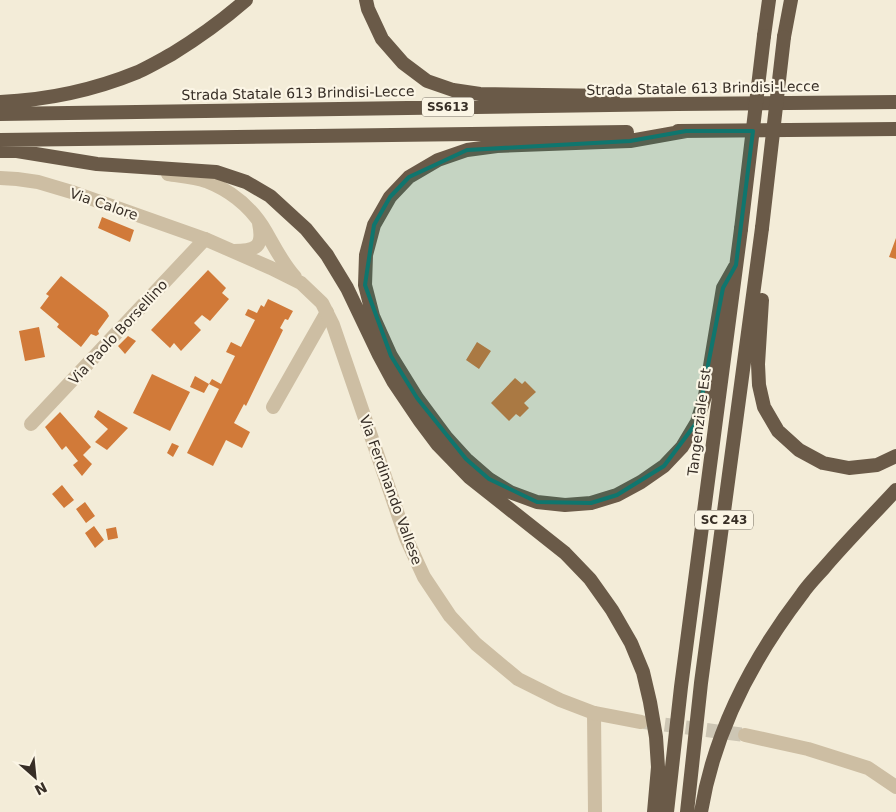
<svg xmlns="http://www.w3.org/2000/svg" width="896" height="812" viewBox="0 0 896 812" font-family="'DejaVu Sans',sans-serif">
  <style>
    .building { fill: #d17a39 }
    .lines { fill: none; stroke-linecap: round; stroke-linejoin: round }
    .tertiary-tunnel { stroke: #cdc6b4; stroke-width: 14; stroke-dasharray: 14 7; stroke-linecap: butt }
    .minor { stroke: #cdbea3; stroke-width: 14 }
    .tertiary { stroke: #cdbea3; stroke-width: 14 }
    .trunk { stroke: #6a5a48; stroke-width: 14 }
    .trunk-bridge { stroke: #6a5a48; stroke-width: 14 }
    .marked { fill: #0f766e; fill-opacity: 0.2; stroke: #0f766e; stroke-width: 4; stroke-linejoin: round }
    .labels { text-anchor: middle; stroke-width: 4.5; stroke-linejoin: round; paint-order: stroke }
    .shield { fill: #fbf5e5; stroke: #726a5f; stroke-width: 1 }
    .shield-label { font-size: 12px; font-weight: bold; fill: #372e26 }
    .street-label { font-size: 14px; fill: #372e26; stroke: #fbf5e5 }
  </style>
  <rect width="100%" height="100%" fill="#f3ecd8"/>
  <path class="building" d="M102,217l32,13 -4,12 -32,-14z
    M896,238v21l-7,-2z
    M208,270l18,18 -4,5 7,6 -19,22 -8,-6 -8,8 7,7 -20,21 -7,-8 -4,5 -19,-18z
    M61,276l46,36 2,4 -11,15 1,3 -3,2 -5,-2 -10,13 -24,-20 2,-3 -19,-16 9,-12 -3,-2z
    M268,299l25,12 -5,9 -3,-1 -5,9 3,2 -37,76 -2,-2 -10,19 16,9 -8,16 -16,-8 -13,26 -26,-13 32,-64 -10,-5 -5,9 -14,-6 5,-11 14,8 3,-5 9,5 14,-28 -9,-4 5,-10 10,5 14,-27 -10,-5 3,-6 9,4 4,-8 3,2z
    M39,327l6,30 -20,4 -6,-30z
    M128,336l8,5 -11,13 -7,-8z
    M477,342l14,9 -12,18 -13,-9z
    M152,374l38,18 -20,39 -37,-18z
    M515,378l7,6 3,-3 11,11 -12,11 5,5 -9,9 -4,-3 -7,7 -18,-18z
    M98,410l30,18 -21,22 -12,-8 13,-13 -14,-12z
    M60,412l31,35 -8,8 9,9 -10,12 -9,-11 5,-4 -12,-15 -4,4 -17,-23z
    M172,443l7,3 -6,11 -6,-4z
    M62,485l12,15 -10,8 -12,-14z
    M85,502l10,14 -9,7 -10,-14z
    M94,526l10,14 -9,8 -10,-15z
    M116,527l2,11 -10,2 -2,-11z"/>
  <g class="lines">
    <path class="tertiary-tunnel" d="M644,722l101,13"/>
    <path class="minor" d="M273,407l54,-95
      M31,424l174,-185
      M594,713l1,99"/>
    <path class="tertiary" d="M168,174c12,2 26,3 38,7 26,10 46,27 60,51 9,16 17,32 29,45
      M0,178l17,1 21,3 37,11 130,46 66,29 30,15 21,20 11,22 73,213 18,39 26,39 26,28 42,35 42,21 34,13 47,9
      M234,251c22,0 30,-4 25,-28
      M745,735l63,14 60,19 28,19"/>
    <path class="trunk" d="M366,0l2,9 14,30 21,24 24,18 26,9 27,4 133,2
      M764,36l5,-36
      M784,37l7,-37
      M0,102c48,-2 94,-12 138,-30 11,-5 23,-12 34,-18 26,-16 51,-34 74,-54
      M0,114l677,-10 219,-2
      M678,131l218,-2
      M686,131l-56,10 -133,5 -30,4 -29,10 -29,17 -19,20 -16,28 -8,30 -1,30 8,31 18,40 26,42 29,39 20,22 23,20 21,13 27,10 28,3 26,-2 26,-8 24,-13 23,-16 18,-19 15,-25 8,-26 18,-108 13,-23
      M0,140l627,-8
      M0,151h17l80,13 119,8 30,10 24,14 36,33 21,26 20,33 32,67 14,26 27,40 18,24 31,32 96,76 25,26 22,31 19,33 12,29 7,30 6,35 2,30 -4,45
      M762,300l-4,64 1,21 5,22 14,24 21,19 24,13 26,5 28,-3 19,-9
      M667,812l14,-125 60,-458
      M687,812l14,-129 61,-455
      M701,812c13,-80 52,-154 101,-218 6,-9 14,-17 22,-26 23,-27 48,-52 72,-78"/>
    <path class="trunk-bridge" d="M762,228l22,-191
      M741,229l23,-193"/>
  </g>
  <path class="marked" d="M686,131h67l-17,134 -13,23 -26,134 -33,44 -47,29 -26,8 -54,-1 -48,-23 -23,-20 -49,-61 -26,-42 -26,-71 9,-60 16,-28 19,-20 58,-27 163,-9z"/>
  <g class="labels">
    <g class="shield">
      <rect x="422" y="97.5" width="52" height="19" rx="4"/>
      <rect x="695" y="510.5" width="58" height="19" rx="4"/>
    </g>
    <g class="shield-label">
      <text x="448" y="111">SS613</text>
      <text x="724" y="524">SC 243</text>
    </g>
    <g class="street-label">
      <text transform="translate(703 88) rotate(-1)" y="5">Strada Statale 613 Brindisi-Lecce</text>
      <text transform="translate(298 93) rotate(-1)" y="5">Strada Statale 613 Brindisi-Lecce</text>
      <text transform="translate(104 204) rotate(19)" y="5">Via Calore</text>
      <text transform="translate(118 332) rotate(-47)" y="5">Via Paolo Borsellino</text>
      <text transform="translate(699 422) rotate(-83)" y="5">Tangenziale Est</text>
      <text transform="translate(391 490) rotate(70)" y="5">Via Ferdinando Vallese</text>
    </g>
  </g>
  <g transform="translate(35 777) rotate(153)" stroke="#fbf5e5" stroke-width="4" paint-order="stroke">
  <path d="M0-4L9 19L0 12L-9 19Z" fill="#372e26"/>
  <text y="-8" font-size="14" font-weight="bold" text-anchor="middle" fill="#372e26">N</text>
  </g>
</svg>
